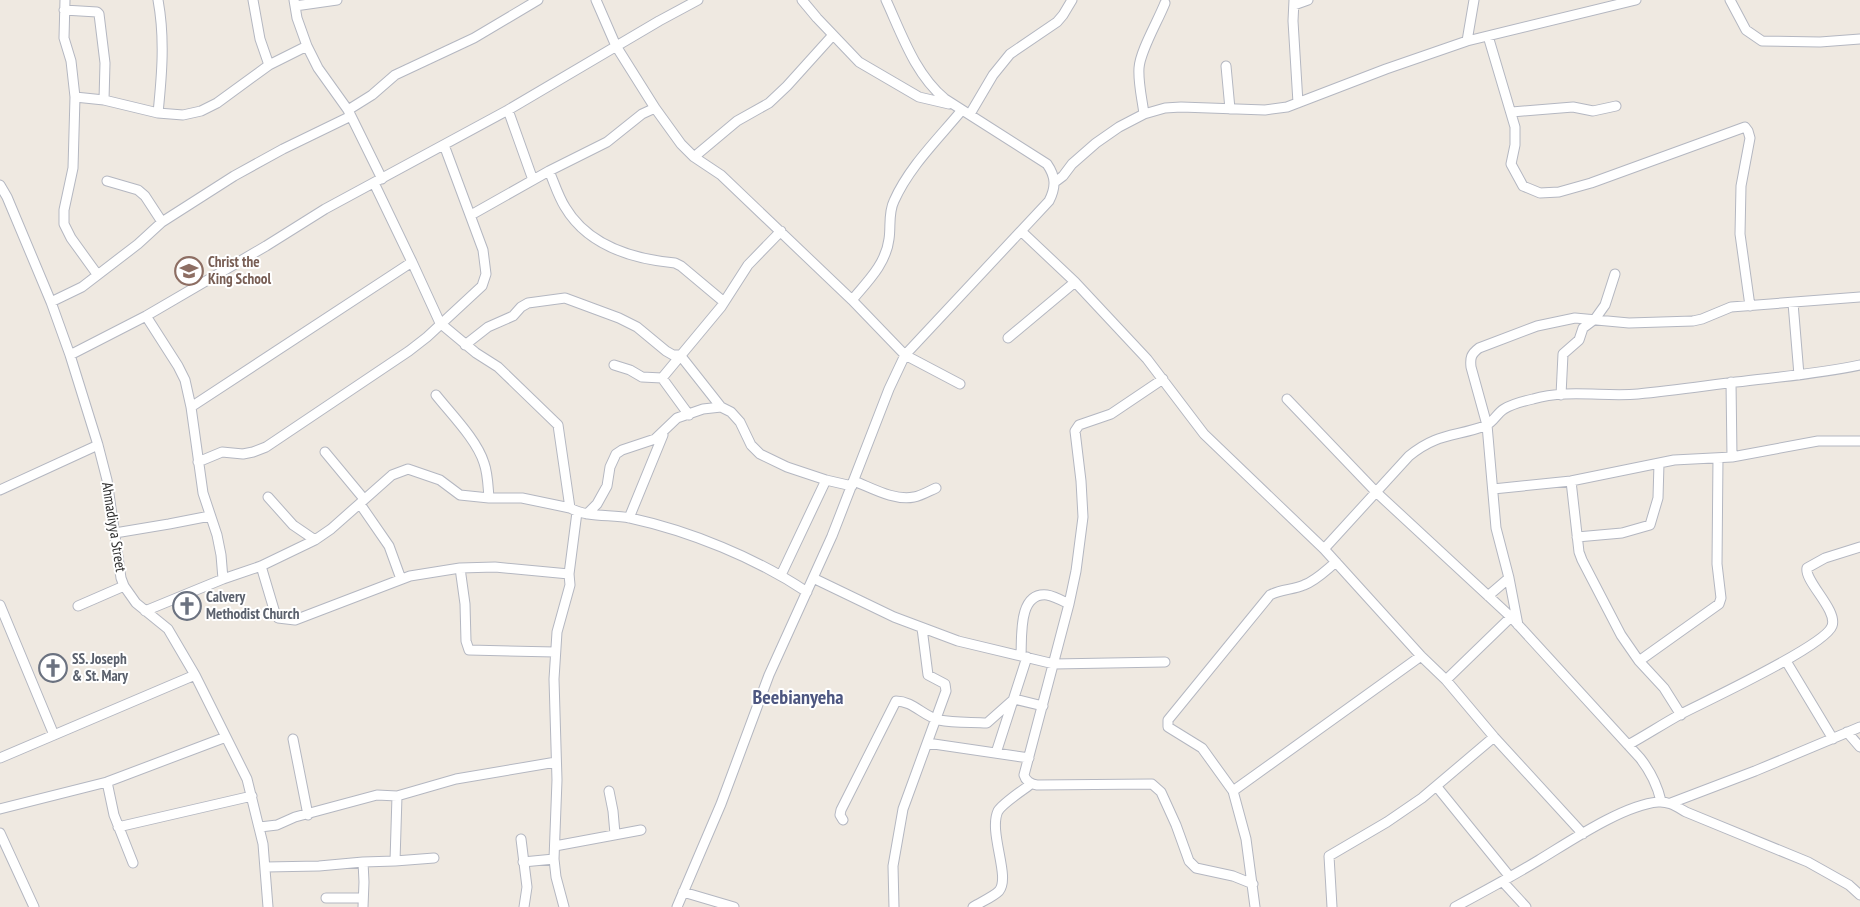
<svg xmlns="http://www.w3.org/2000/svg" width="1860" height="907" viewBox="0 0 1860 907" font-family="'PT Sans Narrow',sans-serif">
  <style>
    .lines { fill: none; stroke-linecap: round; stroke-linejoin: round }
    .minor-casing { stroke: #b4b7c1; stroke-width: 11 }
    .minor { stroke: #fff; stroke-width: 9 }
    .labels { text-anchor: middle; stroke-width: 4; stroke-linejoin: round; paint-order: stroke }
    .education-label { font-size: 15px; font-weight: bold; fill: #785e54; stroke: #fff; text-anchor: start }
    .street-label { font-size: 15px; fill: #2e2e2e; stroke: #fff }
    .worship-label { font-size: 15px; font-weight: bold; fill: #5b616d; stroke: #fff; text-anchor: start }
    .district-label { font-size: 20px; font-weight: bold; fill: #4d5680; stroke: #fff }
  </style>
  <rect width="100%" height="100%" fill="#efe9e1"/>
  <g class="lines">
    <defs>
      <path id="minor" d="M65,0l-1,38 7,23 4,36 -2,71 -9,42v14l7,14 26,36
        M158,0c7,38 4,74 0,113
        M253,0l7,39 9,26
        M294,0l3,18 10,28 11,22 30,42 34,69
        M596,0l20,46 39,62 26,36 13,13 27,18 131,125 53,55 55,29
        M802,0l15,18 42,44 60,35 30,7
        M1294,0l-1,21 5,82
        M1730,0l16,30 16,11 58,1 40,-3
        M1294,5l14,-5
        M295,6l42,-6
        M64,10l33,2 2,2 6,49 -1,37
        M1488,36l27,91v18l-4,19 12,22 17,7 19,-1 32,-9 154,-56 3,4 2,7 -9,48 -1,48 10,72
        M1467,41l7,-41
        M1226,66l4,43
        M75,97l29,3 54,13 25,2 18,-4 16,-8 52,-38 38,-19
        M348,110l24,-15 23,-20 79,-37 64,-38
        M508,110l25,70
        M1512,112l61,-5 20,4 23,-5
        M970,114l23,-39 17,-21 47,-32 6,-7 9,-15
        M1144,114c-2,-16 -6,-31 -5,-46 1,-17 19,-47 26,-65
        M694,157l43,-36 32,-18 18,-17 46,-51
        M549,171c5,11 9,25 16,36 23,39 67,52 110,56l6,3 43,36
        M107,181l31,9 7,6 17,26
        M1055,182l8,-6 9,-12 24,-21 23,-16 25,-13 21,-6 16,-1 84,3 22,-3 99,-38 81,-28 169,-41
        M0,185l7,12 44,105 19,53 28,90 9,35 14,98 3,8 12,17 32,26 27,46 52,104 16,65 5,63
        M471,215l78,-44 58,-29 35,-28 13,-6
        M1021,231l54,51 72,77 57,75 120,115 97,107 25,24 48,57 89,97
        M412,262l28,61 36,30 22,14 60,58 12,83c18,10 41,6 60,10 60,13 126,40 177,74
        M852,300c15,-18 34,-36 37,-61 2,-12 -1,-26 5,-38 15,-34 44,-62 68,-91
        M51,302l31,-15 56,-43 24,-22 72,-46 49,-27 68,-33
        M1793,303l6,72
        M146,316l32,50 7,14 6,27 12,86 14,42 4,20 2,24
        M1008,338l67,-56
        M465,345l23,-18 25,-11 8,-9 7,-4 37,-5 54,20 18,9 29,24 7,4h7l41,52 10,5 9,10 11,23 9,9 27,13 39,13 26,6
        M70,355l76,-39 120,-70 59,-37 183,-99 151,-89 39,-21
        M614,365l16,5 12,7 20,1 59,-71 27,-42 33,-34
        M662,378l27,37
        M1163,379l-52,35 -32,11 -4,6 6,50 2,36 -7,54 -7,33 -45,171c2,7 7,9 13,10l115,-1 9,8 15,33 13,36 7,7 37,8 20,8
        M1731,382l1,75
        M436,395c15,19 41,45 48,68 4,11 4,24 5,35
        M1561,395l2,-41 16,-14 4,-12 12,-9 10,-14 10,-31
        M1287,399l89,93 135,125 129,141c11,14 17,26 21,43
        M191,407l221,-145 -38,-79
        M325,452l39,47
        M198,462l24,-10 21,2 10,-2 13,-5 143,-96 18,-14 55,-51 4,-12 -3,-24 -39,-105
        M854,481c18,7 40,20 60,16 7,-1 15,-6 22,-9
        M1571,481l8,71 3,8 39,75 18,26 25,27 17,27
        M1493,489l78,-8 103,-21 58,-3 86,-16h42
        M0,490l98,-45
        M268,497l25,28 22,15
        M360,504l29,42 12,33
        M587,514l10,-10 10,-18 3,-19 6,-13 6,-4 33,-11 22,-21 26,-9 18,-2
        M629,518l34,-83
        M115,533l54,-9 41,-8
        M1577,537l45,-4 28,-8 8,-27 1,-35
        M1324,549l85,-93c28,-23 45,-19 76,-30 9,-4 11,-12 19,-17 8,-5 20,-8 29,-10 34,-10 71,-2 105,-5 33,-3 66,-8 98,-12 41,-5 83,-8 124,-17
        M261,566l14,47 3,5 17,2 115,-44 50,-8 35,-1 74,7
        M460,568l5,36 1,37 3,9 86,2
        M781,575l45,-95
        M813,578l81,39 64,24 96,23 111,-2
        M1488,596l21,-18
        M0,605l54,130
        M78,606l46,-20
        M145,611l78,-32 38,-13 54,-26 16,-11 61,-54 16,-6 32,11 20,15 29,3h33l48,10
        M1518,625l-9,-47 -13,-50 -9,-103 -16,-58c-1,-9 0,-13 8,-19l58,-22 38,-8 54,5 64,-2 9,-2 29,-12 129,-10
        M1021,656c1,-20 -3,-64 26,-61 7,1 16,6 22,9
        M1639,661l80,-57 2,-6 -4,-34 1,-106
        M1786,661l47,78
        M1446,680l65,-63
        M1847,732l13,15
        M293,739l15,76
        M927,743l102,15
        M1628,745c18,-10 35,-21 53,-31 25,-13 144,-68 151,-88 6,-16 -28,-45 -25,-58l18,-10 35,-11
        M996,753l31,-96
        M0,758l195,-83
        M107,782l7,33 19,48
        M1437,787l73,90
        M609,791l4,20 2,23
        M1233,791l188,-135
        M1671,803l84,-32 105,-44
        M0,809l107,-27 119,-45
        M843,820l-3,-5 1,-5 55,-109c17,0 27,15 43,19 15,3 32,2 48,3l27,-24 29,7
        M118,827l134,-31
        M260,827l17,-2 18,-8 82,-22 20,1 59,-17 100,-17
        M0,833l34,74
        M521,839l6,48 -3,20
        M555,846l86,-16
        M395,861l39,-3
        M523,862l31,-3
        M266,867l53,-1 44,-4
        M1503,882l23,25
        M683,892l51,15
        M326,898h37
        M363,907l1,-25 -1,-20 32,-1 2,-65
        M564,907l-8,-30 -2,-18 3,-79 -3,-101 3,-47 13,-47 -1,-11 8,-62
        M677,907l44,-103 48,-129 63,-139 57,-147 16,-34 144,-154c7,-14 7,-24 -2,-37l-102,-65c-30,-25 -43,-64 -59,-99
        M894,907l-1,-41 10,-57 43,-118 -1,-7 -17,-9 -6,-47
        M973,907c8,-5 20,-10 26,-16 12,-14 -11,-59 -1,-80 5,-8 25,-21 33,-27
        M1255,907l-9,-68 -13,-48 -31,-43 -34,-21v-7l102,-125c11,-6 23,-5 34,-10 13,-5 22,-15 32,-23
        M1332,907l-3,-51 58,-34 35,-24 72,-61
        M1455,907c28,-15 56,-30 84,-47 30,-18 84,-55 119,-58 11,-1 19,5 28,10l122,50 41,23 11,10"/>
    </defs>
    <use href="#minor" class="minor-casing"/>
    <use href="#minor" class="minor"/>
  </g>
  <defs>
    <symbol id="school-ring" viewBox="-11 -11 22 22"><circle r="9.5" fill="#fff" stroke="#8d6e63" stroke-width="1.5"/><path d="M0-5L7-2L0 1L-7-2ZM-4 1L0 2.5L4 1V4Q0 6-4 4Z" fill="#8d6e63"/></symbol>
    <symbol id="church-ring" viewBox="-11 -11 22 22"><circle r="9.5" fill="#fff" stroke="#6b7280" stroke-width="1.5"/><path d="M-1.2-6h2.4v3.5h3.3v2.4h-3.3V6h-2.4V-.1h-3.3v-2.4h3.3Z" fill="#6b7280"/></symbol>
  </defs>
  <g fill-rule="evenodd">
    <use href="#school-ring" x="173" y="255" width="32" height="32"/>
    <use href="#church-ring" x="171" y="590" width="32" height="32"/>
    <use href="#church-ring" x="37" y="652" width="32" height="32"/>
  </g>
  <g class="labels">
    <g class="education-label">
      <text x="208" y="267">Christ the<tspan x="208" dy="17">King School</tspan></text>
    </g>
    <g class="street-label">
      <text transform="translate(114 527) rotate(81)" y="5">Ahmadiyya Street</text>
    </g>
    <g class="worship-label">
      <text x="206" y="602">Calvery<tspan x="206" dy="17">Methodist Church</tspan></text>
      <text x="72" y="664">SS. Joseph<tspan x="72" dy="17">&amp; St. Mary</tspan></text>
    </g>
    <g class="district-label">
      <text x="798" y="704">Beebianyeha</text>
    </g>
  </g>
</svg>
